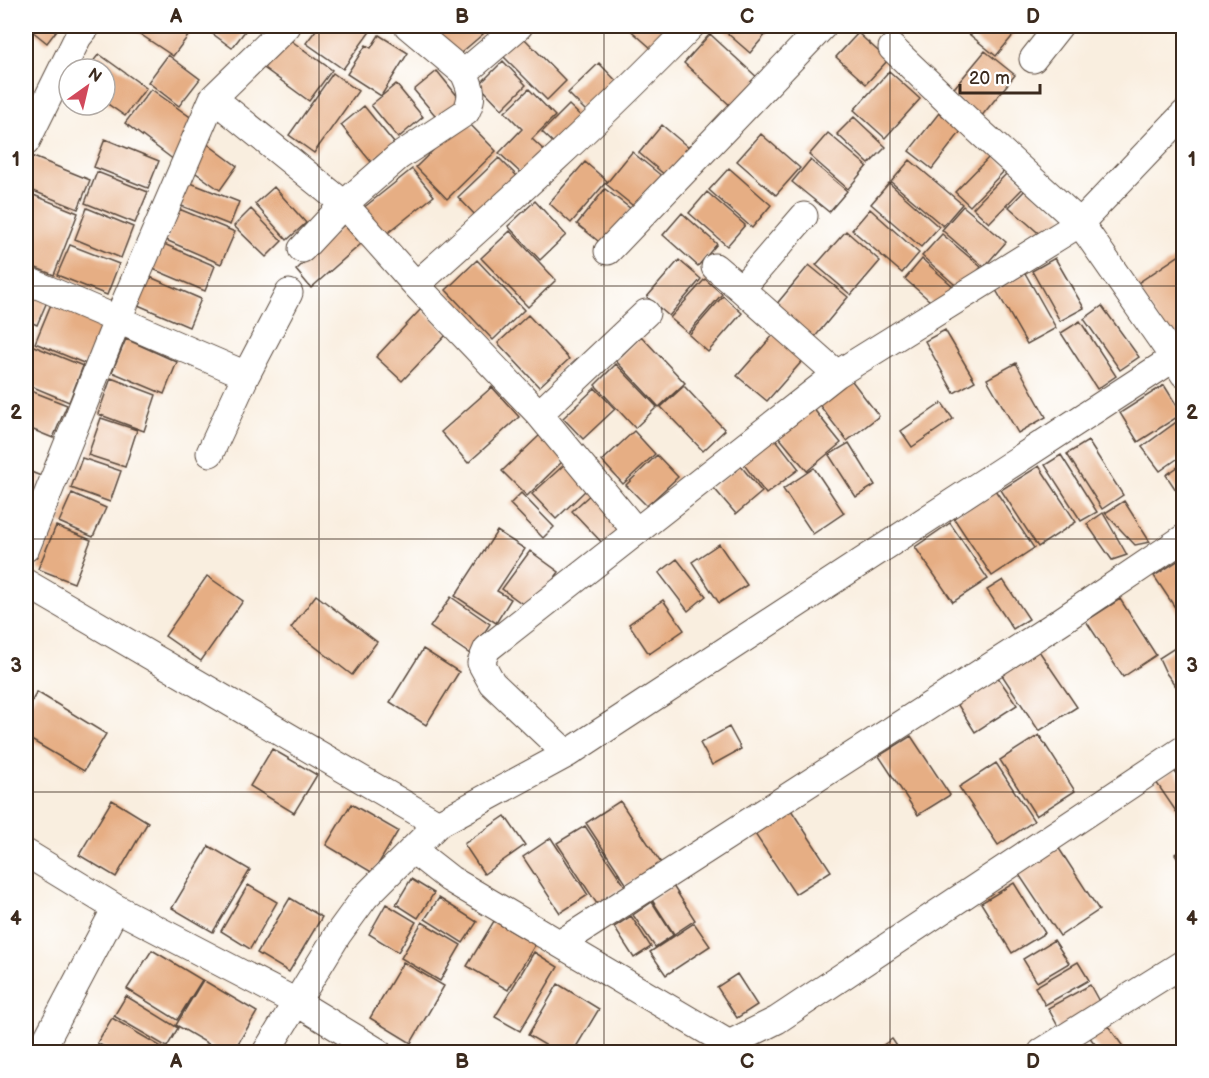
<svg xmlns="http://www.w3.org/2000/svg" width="1209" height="1078" viewBox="0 0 1209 1078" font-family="'Balsamiq Sans',sans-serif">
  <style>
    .building { fill: #e6ae84 }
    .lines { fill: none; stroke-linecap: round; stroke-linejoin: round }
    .street-casing { stroke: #58473b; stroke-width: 29 }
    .street { stroke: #fff; stroke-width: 27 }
    .grid { fill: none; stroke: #3b2a1e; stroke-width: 1.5; stroke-opacity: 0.55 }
    .neatline { fill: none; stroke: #3b2a1e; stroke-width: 2 }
    .grid-label { font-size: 20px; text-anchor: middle; font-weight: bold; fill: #3b2a1e }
  </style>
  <rect width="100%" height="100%" fill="#fff"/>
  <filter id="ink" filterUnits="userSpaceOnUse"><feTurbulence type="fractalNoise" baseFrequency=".0167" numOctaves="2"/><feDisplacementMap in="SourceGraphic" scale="12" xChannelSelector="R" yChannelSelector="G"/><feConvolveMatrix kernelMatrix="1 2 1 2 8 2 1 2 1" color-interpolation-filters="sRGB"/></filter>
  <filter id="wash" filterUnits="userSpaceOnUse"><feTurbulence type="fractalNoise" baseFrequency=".008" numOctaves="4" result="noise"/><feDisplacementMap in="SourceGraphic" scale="24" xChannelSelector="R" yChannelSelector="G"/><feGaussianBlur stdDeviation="1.35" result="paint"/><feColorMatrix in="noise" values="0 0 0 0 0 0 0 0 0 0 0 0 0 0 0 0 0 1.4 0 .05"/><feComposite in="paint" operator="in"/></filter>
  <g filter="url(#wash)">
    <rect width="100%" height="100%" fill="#f9eedf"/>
    <g id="blocks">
      <path class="building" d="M26,26h34l-13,17z
        M128,26h62l4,2 -21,28z
        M202,26h47l-17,22z
        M319,26h55l-31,43 -37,-26z
        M426,26h50l7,8 -28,24z
        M626,26h35l15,12 -16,18z
        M719,26h49l3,2 -21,25z
        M959,26h59l2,1 -24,29z
        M519,33l47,48 -19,19 -48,-48z
        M858,33l30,27 -22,24 -30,-27z
        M710,34l50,46 -26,29 -50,-46z
        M379,35l29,18 -27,43 -34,-22 19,-29 5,3z
        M286,37l46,33 -23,31 -45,-33z
        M985,51l30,24 -35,43 -30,-25z
        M99,54l47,34 -21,28 -20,-14v-33h-18z
        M168,55l32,24 -21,27 -31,-24z
        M503,61l23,24 -24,24 -23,-24z
        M599,63l24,25 -31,29 -24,-24z
        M437,71l26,32 -23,18 -26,-31z
        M889,71l31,28 -35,39 -31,-28z
        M333,73l25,18 -44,62 -25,-18z
        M396,84l27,33 -25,21 -27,-33z
        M151,89l49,35 -26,36 -49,-37z
        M529,89l26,27 -23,23 15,14 -23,23 -25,-23 23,-24 -17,-17z
        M569,105l18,17 -27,27 -18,-17z
        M364,106l30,37 -23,19 -30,-37z
        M939,113l23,17 -30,39 -23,-18z
        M854,117l32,30 -17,17 -32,-30z
        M465,119l31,32 -49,48 -31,-32z
        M662,125l27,23 -23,28 -27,-23z
        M828,133l39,33 -19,23 -39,-34z
        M761,134l39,34 -24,27 -39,-34z
        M105,139l54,22 -11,27 -54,-21z
        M206,143l31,23 -17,24 -31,-22z
        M632,152l31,25 -26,32 -31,-25z
        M992,154l15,14 -37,38 -15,-14z
        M31,156l59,24 -12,29 -52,-21v-18z
        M499,158l20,20 -41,40 -20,-21z
        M810,160l37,31 -18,21 -37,-30z
        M910,160l52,44 -19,22 -52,-44z
        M585,162l22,19 -36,42 -22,-20z
        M729,168l42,37 -19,23 -43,-38z
        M412,169l22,27 -50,40 -22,-27z
        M1010,170l16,15 -37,38 -16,-15z
        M97,172l51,20 -13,31 -50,-20z
        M188,182l51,20 -9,23 -51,-20z
        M889,183l50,44 -18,20 -50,-43z
        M274,187l32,36 -19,17 -32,-36z
        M1028,187l35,31 -19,20 -35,-31z
        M605,189l26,20 -28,36 -26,-21z
        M26,192l52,21 -24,62 -28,-11z
        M707,192l38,33 -18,21 -38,-33z
        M535,201l31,34 -26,25 -32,-34z
        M963,206l43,36 -22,25 -42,-37z
        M87,208l46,19 -12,31 -46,-19z
        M179,209l56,23 -14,32 -55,-24z
        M251,209l31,32 -16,16 -32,-31z
        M870,209l49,44 -17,20 -50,-43z
        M682,213l35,31 -19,22 -35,-31z
        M344,225l17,19 -50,44 -15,-18z
        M510,231l46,49 -28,27 -47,-49z
        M846,231l34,30 -29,34 -35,-30z
        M942,234l39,33 -20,23 -39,-34z
        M164,244l51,22 -10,25 -52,-22z
        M70,245l49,19 -12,31 -50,-20z
        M1183,253l1,77 -13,9 -36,-54z
        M1055,258l29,50 -24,13 -28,-50z
        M922,259l32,28 -17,20 -32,-28z
        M477,260l47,50 -31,30 -47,-50z
        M679,260l22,19 -32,37 -22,-19z
        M809,265l39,32 -34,41 -39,-32z
        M1025,273l31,55 -29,16 -31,-54z
        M150,277l51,22 -12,28 -51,-22z
        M705,279l17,15 -34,39 -18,-15z
        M26,287l23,10 -12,28 -11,-5z
        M723,296l19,17 -34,39 -19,-17z
        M52,302l51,20 -17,42 -51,-21z
        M1102,306l37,51 -19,13 -36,-51z
        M421,309l26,25 -45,47 -26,-24z
        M528,315l41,44 -30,28 -41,-44z
        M1080,321l36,55 -19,13 -36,-56z
        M26,326l5,2 -5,14z
        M945,330l30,51 -21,12 -29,-52z
        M775,333l29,26 -37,42 -30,-25z
        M641,336l44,47 -26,24 -43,-46z
        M126,339l51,23 -13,32 -52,-22z
        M31,345l52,21 -14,36 -43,-18v-26z
        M1016,363l30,54 -28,16 -31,-54z
        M616,364l41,43 -22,21 -40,-43z
        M849,377l30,39 -32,25 -30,-39z
        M111,378l45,17 -12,36 -46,-17z
        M1164,385l18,29 -44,28 -18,-29z
        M684,386l41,44 -22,21 -42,-44z
        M492,387l27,30 -51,46 -27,-31z
        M595,388l20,21 -32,30 -20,-21z
        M26,389l41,16 -14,33 -27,-11z
        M808,402l33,41 -34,28 -33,-40z
        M942,403l11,16 -41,28 -11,-16z
        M101,418l36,12 -12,37 -37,-12z
        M1182,418l2,36 -24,17 -18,-24z
        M634,431l21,23 -32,30 -21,-23z
        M771,433l28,36 -33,25 -27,-36z
        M540,435l24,25 -37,36 -25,-25z
        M1088,441l35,54 -21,14 -35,-55z
        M849,443l26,42 -19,12 -27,-42z
        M657,455l21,22 -31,29 -21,-21z
        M1061,455l36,57 -16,9 -36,-56z
        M82,458l39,13 -11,31 -39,-14z
        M1184,463v39l-18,-27z
        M565,464l23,24 -32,31 -24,-25z
        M740,465l22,27 -26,22 -23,-27z
        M1039,466l37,56 -38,25 -37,-57z
        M814,468l30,45 -31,21 -30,-45z
        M26,470l15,6 -10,24 -5,-2z
        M995,490l39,58 -42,28 -39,-59z
        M593,492l35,36 -21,20 -35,-37z
        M72,493l34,15 -13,29 -34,-15z
        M521,493l33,34 -11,11 -33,-34z
        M1124,501l26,41 -15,3 -30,-32z
        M1103,513l24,42 -15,5 -25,-36z
        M950,523l38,56 -35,23 -38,-55z
        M56,526l35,14 -17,43 -36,-14z
        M497,531l28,18 -28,42 14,8 -15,24 -41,-27z
        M719,544l28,41 -28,18 -27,-41z
        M530,551l29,21 -28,38 -29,-21z
        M1182,558l2,3v60l-30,-45z
        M677,559l29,37 -18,15 -29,-38z
        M207,576l36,25 -42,60 -36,-25z
        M1003,580l26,39 -16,10 -26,-39z
        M316,595l61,47 -25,33 -61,-47z
        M451,597l39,27 -20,30 -40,-27z
        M1120,599l36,56 -33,22 -37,-56z
        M663,600l21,30 -35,24 -20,-30z
        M1184,642v55l-18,-24 -7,-15z
        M423,649l36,23 -33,53 -36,-23z
        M1039,651l38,56 -38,24 -37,-56z
        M997,676l20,29 -42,27 -19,-30z
        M37,692l69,42 -22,37 -58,-34v-26z
        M729,727l12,22 -29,16 -12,-22z
        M1039,735l36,56 -39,25 -36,-56z
        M911,736l39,59 -32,20 -39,-59z
        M272,749l45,26 -23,38 -44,-27z
        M26,758l7,4 -7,12z
        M996,763l38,58 -36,24 -39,-58z
        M1174,770l10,15v38l-28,-41z
        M112,800l36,22 -32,55 -37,-22z
        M620,801l41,62 -34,22 -41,-62z
        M351,804l47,27 -25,42 -47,-28z
        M791,810l40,61 -36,23 -40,-60z
        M505,816l20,29 -41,29 -20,-30z
        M585,826l40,60 -28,18 -40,-61z
        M551,838l37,57 -28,18 -37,-56z
        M209,846l41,24 -37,62 -41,-24z
        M1058,847l41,63 -39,26 -42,-63z
        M1184,848v19l-9,-13z
        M411,879l23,14 -16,25 -22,-14z
        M1014,883l31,50 -33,20 -31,-50z
        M248,885l29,17 -27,47 -29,-18z
        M673,886l22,34 -21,14 -22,-34z
        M290,898l32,19 -33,55 -32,-19z
        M439,898l38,24 -14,21 -38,-24z
        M652,902l21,33 -18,12 -22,-32z
        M386,904l30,18 -18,30 -29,-18z
        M631,916l20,31 -17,11 -20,-31z
        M494,921l41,24 -27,45 -41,-24z
        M422,922l39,23 -21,36 -39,-23z
        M694,923l16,23 -44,29 -16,-23z
        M1054,940l15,23 -32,19 -14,-23z
        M152,950l50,30 -25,40 -50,-31z
        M534,952l24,15 -38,64 -25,-14z
        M403,962l41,24 -33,57 -41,-25z
        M1078,962l11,18 -44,25 -10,-18z
        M737,974l20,31 -20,13 -20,-31z
        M203,980l54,32 -24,40h-11l-46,-27z
        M558,984l41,25 -26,43h-16l-29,-17z
        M1090,985l12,22 -42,23 -12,-22z
        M126,996l52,32 -11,19 -53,-31z
        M112,1018l53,31 -2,3h-50l-16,-9z
        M1106,1023l21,29h-26l-13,-17z
        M892,1039l9,13h-28z"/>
    </g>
  </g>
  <g filter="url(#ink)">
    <use href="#blocks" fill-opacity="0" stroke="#58473b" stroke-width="1.5"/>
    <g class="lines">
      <defs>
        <path id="street" d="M408,26l56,47
          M892,48l86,82 102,93 94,135 10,16
          M1033,59l26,-33
          M213,98l131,106 72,81 123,129 97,117
          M26,142l52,-105 9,-11
          M804,216l-63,73 96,85
          M302,249l42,-45 54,-47 68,-45c8,-16 5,-24 -2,-39l55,-47
          M608,251l215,-225
          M715,267l26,22
          M26,280l220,95 43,-82
          M416,285c94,-84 188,-169 275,-259
          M539,414l107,-101
          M210,453l36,-78
          M26,548l91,-227 96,-223 74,-72
          M26,583l412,241
          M567,754l-75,-71 -11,-20 6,-14 350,-275 243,-151 104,-109
          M413,850l37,29 293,173
          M26,853l90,55 180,94 82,50
          M561,943l500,-322 123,-83
          M729,1044l48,-24 407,-271
          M40,1052l76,-144
          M266,1052l72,-118 27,-37 73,-73 129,-70 607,-396 10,-8
          M1042,1052l142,-89"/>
      </defs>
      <use href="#street" class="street-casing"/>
      <use href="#street" class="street"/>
    </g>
  </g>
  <path class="grid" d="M319,26v1026M604,26v1026M890,26v1026M26,286h1158M26,539h1158M26,792h1158"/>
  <rect width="1209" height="1078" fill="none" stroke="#fff" stroke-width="66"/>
  <g transform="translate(87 87) rotate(34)"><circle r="28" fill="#ffffff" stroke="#b1aaa5" stroke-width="1.5"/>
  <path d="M0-4.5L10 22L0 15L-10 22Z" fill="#d1495b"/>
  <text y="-9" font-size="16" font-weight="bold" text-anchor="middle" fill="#3b2a1e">N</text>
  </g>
  <path d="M960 84v9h80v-9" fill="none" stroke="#3b2a1e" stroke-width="3"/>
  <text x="969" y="84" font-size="18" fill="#3b2a1e" stroke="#ffffff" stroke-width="4.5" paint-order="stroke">20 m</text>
  <rect x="33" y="33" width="1143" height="1012" class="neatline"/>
  <g class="grid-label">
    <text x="176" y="23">A</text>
    <text x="462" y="23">B</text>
    <text x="747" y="23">C</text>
    <text x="1033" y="23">D</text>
    <text x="16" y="166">1</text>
    <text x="1192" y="166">1</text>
    <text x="16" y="419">2</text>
    <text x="1192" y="419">2</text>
    <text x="16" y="672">3</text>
    <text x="1192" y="672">3</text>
    <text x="16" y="925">4</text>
    <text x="1192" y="925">4</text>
    <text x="176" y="1068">A</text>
    <text x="462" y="1068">B</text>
    <text x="747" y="1068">C</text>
    <text x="1033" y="1068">D</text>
  </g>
</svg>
